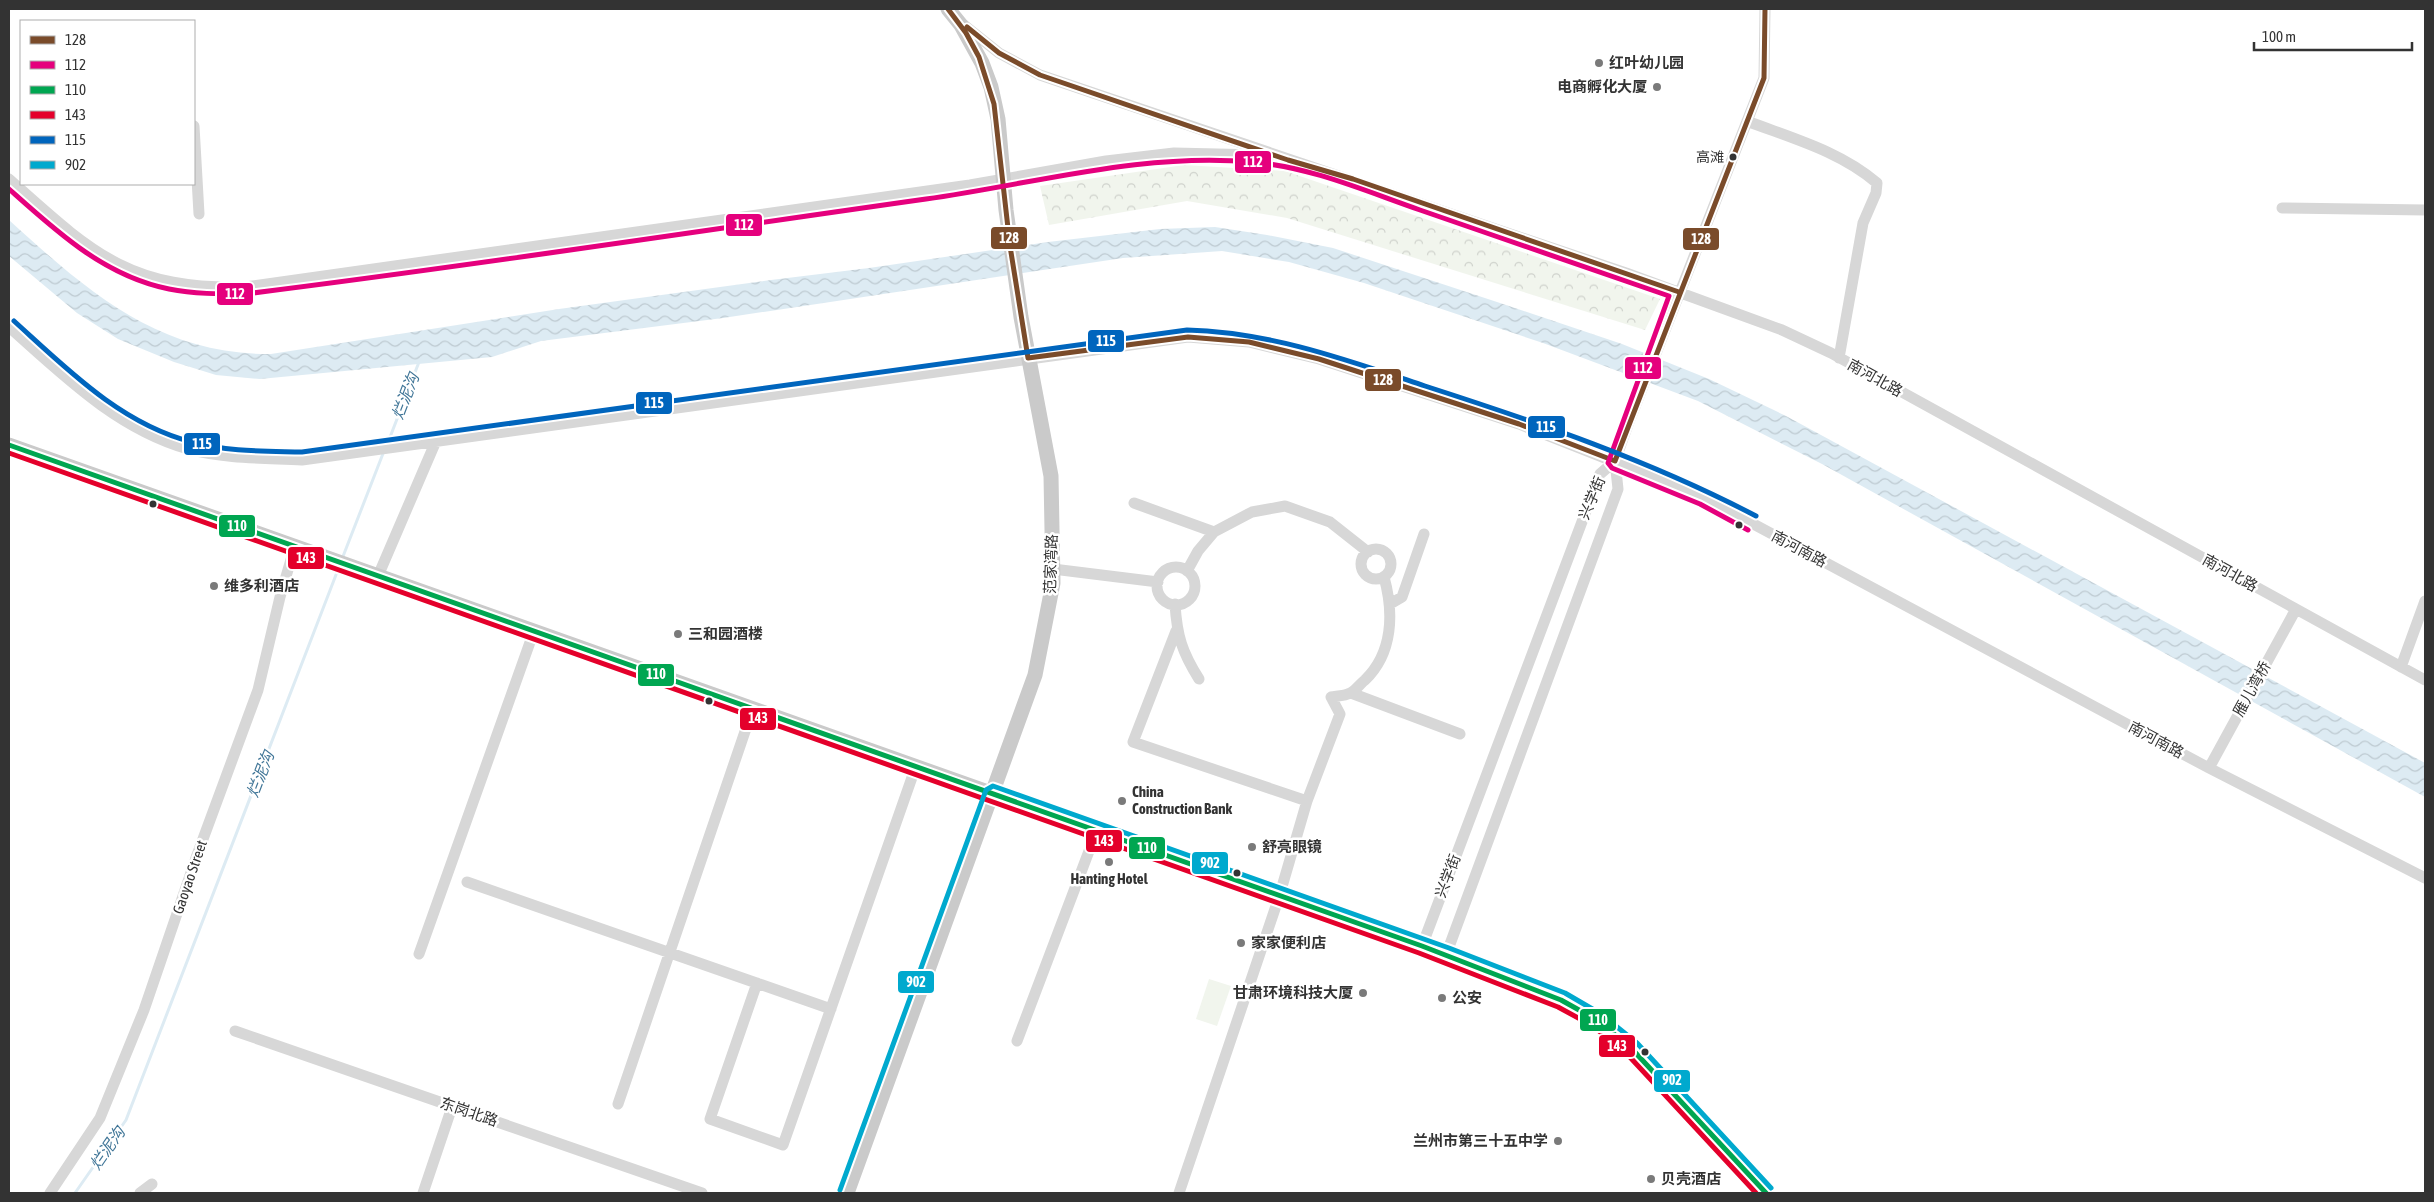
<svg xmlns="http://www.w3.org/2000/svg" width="2434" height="1202" viewBox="0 0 2434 1202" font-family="'Asap Condensed','Noto Sans SC',sans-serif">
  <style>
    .forest { fill: url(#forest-crowns) }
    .pitch { fill: #f1f5ed }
    .water { fill: url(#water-waves) }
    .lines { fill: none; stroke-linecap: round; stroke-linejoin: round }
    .stream { stroke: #ddebf3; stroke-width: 3 }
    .minor { stroke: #d7d7d7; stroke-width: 11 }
    .major { stroke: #cacaca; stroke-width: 15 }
    .bus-1-casing { stroke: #fff; stroke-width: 9 }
    .bus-2-casing { stroke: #fff; stroke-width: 9 }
    .bus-3-casing { stroke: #fff; stroke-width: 9 }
    .bus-4-casing { stroke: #fff; stroke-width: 9 }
    .bus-5-casing { stroke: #fff; stroke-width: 9 }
    .bus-6-casing { stroke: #fff; stroke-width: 9 }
    .bus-1 { stroke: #7a4b2a; stroke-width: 5 }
    .bus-2 { stroke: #e5007d; stroke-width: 5 }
    .bus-3 { stroke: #00a651; stroke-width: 5 }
    .bus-4 { stroke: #e4002b; stroke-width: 5 }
    .bus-5 { stroke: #0065bd; stroke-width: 5 }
    .bus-6 { stroke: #00a9ce; stroke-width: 5 }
    .poi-dot { fill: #7a7a7a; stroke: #fff; stroke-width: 2 }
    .bus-dot { fill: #333; stroke: #fff; stroke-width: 2 }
    .labels { text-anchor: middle; stroke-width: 5; stroke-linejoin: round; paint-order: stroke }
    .bus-label { font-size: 14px; fill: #333; stroke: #fff; text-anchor: end }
    .poi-label { font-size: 15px; font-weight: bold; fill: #333; stroke: #fff; text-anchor: start }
    .street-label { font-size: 15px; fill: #333; stroke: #fff }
    .water-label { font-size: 16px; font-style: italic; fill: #3f7597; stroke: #fff }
    .line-badge { stroke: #fff; stroke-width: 2 }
    .badge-label { font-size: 14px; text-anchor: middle; font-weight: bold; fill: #fff }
  </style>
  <defs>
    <pattern id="forest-crowns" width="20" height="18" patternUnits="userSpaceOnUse" patternTransform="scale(1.25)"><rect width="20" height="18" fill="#f1f5ed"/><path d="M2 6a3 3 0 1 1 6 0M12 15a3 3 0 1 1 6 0" fill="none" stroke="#cfd2cc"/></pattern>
    <pattern id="water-waves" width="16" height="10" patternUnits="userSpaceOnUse" patternTransform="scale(1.25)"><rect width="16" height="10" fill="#ddebf3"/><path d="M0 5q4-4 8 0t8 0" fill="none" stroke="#becad1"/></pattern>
  </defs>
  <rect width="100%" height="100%" fill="#fff"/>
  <path class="forest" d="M1184,165l101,6 375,128 -15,31 -358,-112 -100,-17 -138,24 -9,-39z"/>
  <path class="pitch" d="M1209,979l22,7 -14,40 -21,-7z"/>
  <path class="water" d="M9,220c78,71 150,135 262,134l288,-45 212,-29 98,-12 179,-26 112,-13 55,-2 52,8 66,13 164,54 125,42 87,35 77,37 639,347v34l-603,-333 -124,-63 -155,-58 -179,-60 -75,-21 -67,-11 -99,7 -400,60 -182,23 -49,16 -232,22 -44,-4 -42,-13 -56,-23 -41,-26 -68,-57z"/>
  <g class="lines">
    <path class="stream" d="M387,445l32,-83
      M342,559l42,-108
      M75,1193l51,-73 213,-553"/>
    <path class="minor" d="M964,25l35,28 41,22 586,198 156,57 49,23 594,327
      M1747,121c44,17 93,30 130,62l-1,10 -13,30 -24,135
      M194,126l5,88
      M9,179c82,73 119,111 236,108l725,-102 136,-24 68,-8 87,2
      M2282,208l143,2
      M9,327c54,48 108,102 179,122 37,10 76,9 114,11l886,-123 61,5 70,17 200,65 184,73 506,271 216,110
      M1134,503l80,29
      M1361 564a15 15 0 1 1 30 0a15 15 0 1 1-30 0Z
      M1157 586a19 19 0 1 1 38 0a19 19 0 1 1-38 0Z
      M1053,569l105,13
      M1187,571l11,-20 16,-19 38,-20 33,-6 45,16 38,30
      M378,576l58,-135
      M1175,604c2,32 7,48 24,75
      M1390,604l12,-7 22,-63
      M1176,631l-43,111 174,59
      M2401,667l24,-66
      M1351,693l109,41
      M2209,768l87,-159
      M467,882l364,127
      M1422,946l178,-472 15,-13
      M419,954l115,-323
      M1446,955l172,-466 -3,-28 14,-39 135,-344 1,-69
      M757,983l-47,136 73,26 133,-379
      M235,1031l467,162
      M1017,1041l80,-211
      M618,1104l135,-396
      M50,1193l50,-75 44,-108 52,-152 62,-168 22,-93 15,-51
      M140,1193l12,-9
      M423,1193l29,-86
      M1179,1193l100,-296 28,-96 33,-87 -9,-17c6,-1 14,-1 19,-4 5,-2 10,-9 15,-13 28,-27 29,-67 19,-103"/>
    <path class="major" d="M9,445l1413,501 139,54 36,20 35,29 134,144
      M847,1193l188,-518 18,-92 -2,-107 -30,-159 -15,-107 -8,-91 -7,-32 -9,-24 -21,-38 -13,-16"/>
    <defs>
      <path id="bus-1" d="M948,9l18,24 13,24 15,47 16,142 18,112 160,-21 61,5 70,17 200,65 96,37 149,-383 1,-69
        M967,27l32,26 41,22 248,85 65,19 326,113"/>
      <path id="bus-2" d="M9,189c47,42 95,87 160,100 25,5 50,5 76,5 227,-28 454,-63 681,-95 108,-15 216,-47 326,-37 59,5 113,29 168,48 83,29 167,57 249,86l-61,167 4,5 88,36 48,26"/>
      <path id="bus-3" d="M9,445l1413,501 139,54 36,20 35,29 134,144"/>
      <path id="bus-4" d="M9,453l1410,500 139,54 35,19 34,28 129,139"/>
      <path id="bus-5" d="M14,321c53,48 107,103 178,121 36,10 73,9 110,10l885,-122c83,2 160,30 238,56 112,36 226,75 331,130"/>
      <path id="bus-6" d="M840,1190l146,-400 7,-4 456,162 116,45 36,21 36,29 134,145"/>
    </defs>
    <use href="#bus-1" class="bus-1-casing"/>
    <use href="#bus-2" class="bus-2-casing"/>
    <use href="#bus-3" class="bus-3-casing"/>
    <use href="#bus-4" class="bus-4-casing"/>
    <use href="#bus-5" class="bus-5-casing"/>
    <use href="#bus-6" class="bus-6-casing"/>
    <use href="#bus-1" class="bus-1"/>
    <use href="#bus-2" class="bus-2"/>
    <use href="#bus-3" class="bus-3"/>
    <use href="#bus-4" class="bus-4"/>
    <use href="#bus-5" class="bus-5"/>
    <use href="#bus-6" class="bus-6"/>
  </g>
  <g class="poi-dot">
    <circle cx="1599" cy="63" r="5"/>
    <circle cx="1657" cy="87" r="5"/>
    <circle cx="214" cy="586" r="5"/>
    <circle cx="678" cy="634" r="5"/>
    <circle cx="1122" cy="801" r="5"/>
    <circle cx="1252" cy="847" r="5"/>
    <circle cx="1109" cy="862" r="5"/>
    <circle cx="1241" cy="943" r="5"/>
    <circle cx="1363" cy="993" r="5"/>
    <circle cx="1442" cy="998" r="5"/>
    <circle cx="1558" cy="1141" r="5"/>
    <circle cx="1651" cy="1179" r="5"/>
  </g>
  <g class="bus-dot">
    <circle cx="1733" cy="157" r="4.5"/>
    <circle cx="153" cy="504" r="4.5"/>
    <circle cx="1739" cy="525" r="4.5"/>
    <circle cx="709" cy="701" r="4.5"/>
    <circle cx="1237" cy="873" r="4.5"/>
    <circle cx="1645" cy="1052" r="4.5"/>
  </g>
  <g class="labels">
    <g class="bus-label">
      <text x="1724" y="162">高滩</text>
    </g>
    <g class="poi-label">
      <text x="1609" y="68">红叶幼儿园</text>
      <text x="1647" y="92" text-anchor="end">电商孵化大厦</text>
      <text x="224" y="591">维多利酒店</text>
      <text x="688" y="639">三和园酒楼</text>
      <text x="1132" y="797">China<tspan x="1132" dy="17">Construction Bank</tspan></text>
      <text x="1262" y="852">舒亮眼镜</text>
      <text x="1109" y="884" text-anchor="middle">Hanting Hotel</text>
      <text x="1251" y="948">家家便利店</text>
      <text x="1353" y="998" text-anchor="end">甘肃环境科技大厦</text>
      <text x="1452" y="1003">公安</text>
      <text x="1548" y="1146" text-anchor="end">兰州市第三十五中学</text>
      <text x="1661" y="1184">贝壳酒店</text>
    </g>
    <g class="street-label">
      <text transform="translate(1875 378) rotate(29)" y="5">南河北路</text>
      <text transform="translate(1592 498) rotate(-67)" y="5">兴学街</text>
      <text transform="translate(1799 549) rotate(28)" y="5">南河南路</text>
      <text transform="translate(1051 564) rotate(-88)" y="5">范家湾路</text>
      <text transform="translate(2230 573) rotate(29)" y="5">南河北路</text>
      <text transform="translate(2252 689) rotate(-61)" y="5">雁儿湾桥</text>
      <text transform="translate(2156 740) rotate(28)" y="5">南河南路</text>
      <text transform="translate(1448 876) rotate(-69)" y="5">兴学街</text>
      <text transform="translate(190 877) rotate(-71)" y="5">Gaoyao Street</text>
      <text transform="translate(469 1112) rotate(19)" y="5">东岗北路</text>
    </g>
    <g class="water-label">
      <text transform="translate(405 396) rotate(-69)" y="6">烂泥沟</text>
      <text transform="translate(260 774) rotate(-69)" y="6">烂泥沟</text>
      <text transform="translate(107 1148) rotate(-55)" y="6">烂泥沟</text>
    </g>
  </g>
  <g class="line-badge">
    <rect x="1234" y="150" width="38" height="24" rx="5" fill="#e5007d"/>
    <rect x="725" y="213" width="38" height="24" rx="5" fill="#e5007d"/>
    <rect x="990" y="226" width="38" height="24" rx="5" fill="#7a4b2a"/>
    <rect x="1682" y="227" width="38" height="24" rx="5" fill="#7a4b2a"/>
    <rect x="216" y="282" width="38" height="24" rx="5" fill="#e5007d"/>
    <rect x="1087" y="329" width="38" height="24" rx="5" fill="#0065bd"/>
    <rect x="1624" y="356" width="38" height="24" rx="5" fill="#e5007d"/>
    <rect x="1364" y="368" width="38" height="24" rx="5" fill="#7a4b2a"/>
    <rect x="635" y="391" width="38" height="24" rx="5" fill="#0065bd"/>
    <rect x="1527" y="415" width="39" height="24" rx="5" fill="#0065bd"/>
    <rect x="183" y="432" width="38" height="24" rx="5" fill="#0065bd"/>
    <rect x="218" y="514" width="38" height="24" rx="5" fill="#00a651"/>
    <rect x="287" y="546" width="38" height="24" rx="5" fill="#e4002b"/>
    <rect x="637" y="663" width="38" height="24" rx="5" fill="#00a651"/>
    <rect x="739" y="707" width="38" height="24" rx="5" fill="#e4002b"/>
    <rect x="1085" y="829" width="38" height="24" rx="5" fill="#e4002b"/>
    <rect x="1128" y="836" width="38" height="24" rx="5" fill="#00a651"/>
    <rect x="1191" y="851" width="38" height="24" rx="5" fill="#00a9ce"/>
    <rect x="897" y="970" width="38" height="24" rx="5" fill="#00a9ce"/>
    <rect x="1579" y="1008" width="38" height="24" rx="5" fill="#00a651"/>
    <rect x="1598" y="1034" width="38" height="24" rx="5" fill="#e4002b"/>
    <rect x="1653" y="1069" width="38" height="24" rx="5" fill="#00a9ce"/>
  </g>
  <g class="badge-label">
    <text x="1253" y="167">112</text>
    <text x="744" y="230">112</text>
    <text x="1009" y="243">128</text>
    <text x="1701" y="244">128</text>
    <text x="235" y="299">112</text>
    <text x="1106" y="346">115</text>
    <text x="1643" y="373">112</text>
    <text x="1383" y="385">128</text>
    <text x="654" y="408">115</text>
    <text x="1546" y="432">115</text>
    <text x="202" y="449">115</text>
    <text x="237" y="531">110</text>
    <text x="306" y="563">143</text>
    <text x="656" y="679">110</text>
    <text x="758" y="723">143</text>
    <text x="1104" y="846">143</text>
    <text x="1147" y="853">110</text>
    <text x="1210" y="868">902</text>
    <text x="916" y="987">902</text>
    <text x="1598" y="1025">110</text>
    <text x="1617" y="1051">143</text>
    <text x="1672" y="1085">902</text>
  </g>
  <rect width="2434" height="1202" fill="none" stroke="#333333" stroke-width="20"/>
  <rect x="20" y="20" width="175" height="165" fill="#ffffff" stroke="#adadad"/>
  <rect x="30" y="36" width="25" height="8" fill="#7a4b2a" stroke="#adadad"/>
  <text x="65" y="45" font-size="15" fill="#333333">128</text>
  <rect x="30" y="61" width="25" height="8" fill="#e5007d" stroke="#adadad"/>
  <text x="65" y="70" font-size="15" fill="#333333">112</text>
  <rect x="30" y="86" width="25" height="8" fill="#00a651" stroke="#adadad"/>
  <text x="65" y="95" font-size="15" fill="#333333">110</text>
  <rect x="30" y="111" width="25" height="8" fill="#e4002b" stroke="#adadad"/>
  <text x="65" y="120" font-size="15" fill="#333333">143</text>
  <rect x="30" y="136" width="25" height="8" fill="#0065bd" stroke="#adadad"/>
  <text x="65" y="145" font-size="15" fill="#333333">115</text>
  <rect x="30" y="161" width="25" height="8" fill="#00a9ce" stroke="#adadad"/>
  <text x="65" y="170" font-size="15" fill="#333333">902</text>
  <path d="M2254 42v8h158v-8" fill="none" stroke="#333333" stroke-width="2.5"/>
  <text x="2262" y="42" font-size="15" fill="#333333" stroke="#ffffff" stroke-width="4" paint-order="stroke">100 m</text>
</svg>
